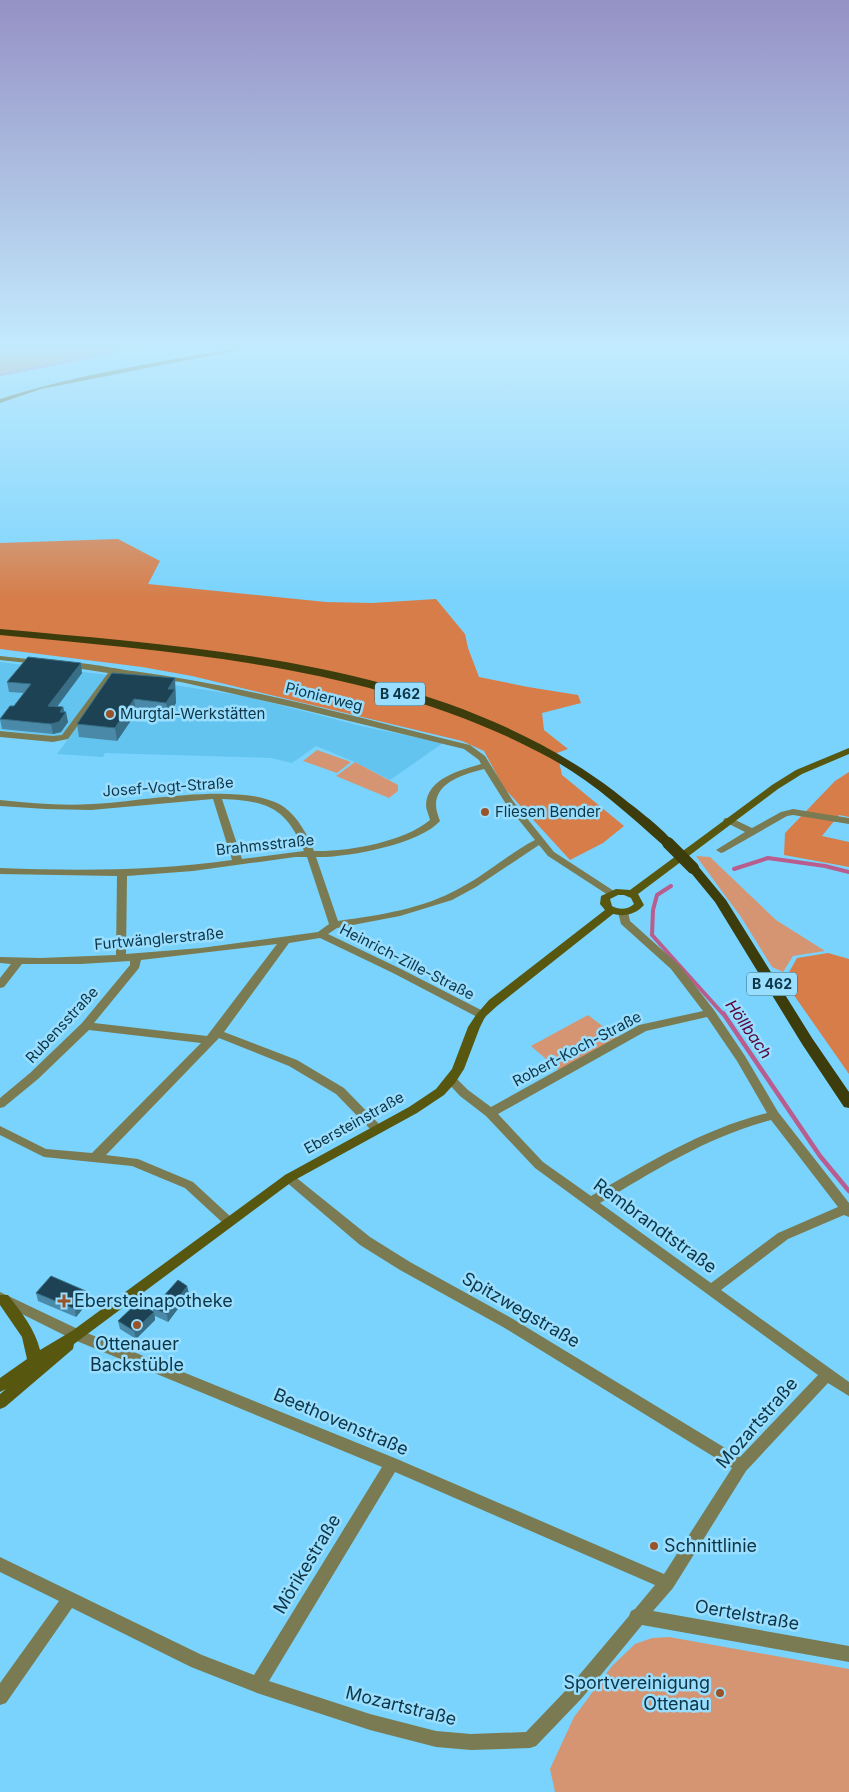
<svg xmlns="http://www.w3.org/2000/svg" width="849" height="1792" viewBox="0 0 849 1792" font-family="Inter,sans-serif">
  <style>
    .built { fill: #63c4ef }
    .green { fill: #d59573 }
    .forest { fill: #d67d49 }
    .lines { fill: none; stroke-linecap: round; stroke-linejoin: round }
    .stream-far2 { stroke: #b85d8d; stroke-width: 2.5 }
    .stream-far1 { stroke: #b85d8d; stroke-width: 4 }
    .stream { stroke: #b85d8d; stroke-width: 4.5 }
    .street { fill: #7a7b52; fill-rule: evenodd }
    .secondary { fill: #575710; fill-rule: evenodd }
    .primary { fill: #3d3c0c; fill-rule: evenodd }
    .primary-bridge { stroke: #3d3c0c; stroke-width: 12 }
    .wall { fill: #4a8aa8 }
    .shaded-wall { fill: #386e86 }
    .building { fill: #1c4253; stroke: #386e86 }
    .poi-dot { fill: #995329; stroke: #99deff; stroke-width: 2 }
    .labels { text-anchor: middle; stroke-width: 5; stroke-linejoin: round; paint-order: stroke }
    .shield { fill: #99deff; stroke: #37687d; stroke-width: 1 }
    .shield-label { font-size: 14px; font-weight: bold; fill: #0d3545 }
    .street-label { font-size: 15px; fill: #0d3545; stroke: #99deff }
    .poi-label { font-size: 15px; fill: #0d3545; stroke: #99deff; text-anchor: start }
    .water-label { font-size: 16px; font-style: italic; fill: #590039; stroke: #99deff }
    .near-street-label { font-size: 18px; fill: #0d3545; stroke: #99deff }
    .near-poi-label { font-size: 18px; fill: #0d3545; stroke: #99deff; text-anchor: start }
  </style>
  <rect width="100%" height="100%" fill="#79d3fc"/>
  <path class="built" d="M0,662l125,15 124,20 112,29 82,17 -53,37 -35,-18 -39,-16 -24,17 -21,-5 -166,-5 -2,4 -46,-3 12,-16 -69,-8z"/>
  <path class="green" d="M317,750l34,12 -14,11 -34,-12z
    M355,762l43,23v6l-9,7 -53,-22z
    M696,856l14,1 66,63 49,31 -32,5 -10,16 -11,-5 -31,-50z
    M588,1015l30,23 -58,33 -29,-25z
    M669,1637l180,32v123h-294l-5,-23 24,-52 38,-51 23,-22 17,-6z"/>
  <path class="forest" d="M0,348h144l-44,5 -100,21z
    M118,539l42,22 -12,23 178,18 46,1 64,-4 29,35 3,14 11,29 49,10 50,8 3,8 -39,10 2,17 24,19 -11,4 5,22 62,51 -21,17 -33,17 -66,-72 -20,-37 -22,-10 -270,-65 -50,-9 -142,-18v-106z
    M849,772v45l-10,-2 -17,21 27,6v25l-65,-12 1,-22 50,-52z
    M828,953l21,6v115l-65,-93 13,-23z"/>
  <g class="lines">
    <path class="stream-far2" d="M0,375l135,-27"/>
    <path class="stream-far1" d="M734,869l34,-11 57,8 24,6
      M671,886l-14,9 -4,15 -1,25 71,79"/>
    <path class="stream" d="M723,1013l97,143 29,35"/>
    <path class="street" d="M0,656l37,4 4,2 -4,2 -37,-4z
      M66,663c15,-2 51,6 67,8 114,15 226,47 337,74l15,11 28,45 41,51 63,41 -5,3 -4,-1 -60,-39 -9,-11 -63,42 -24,13 -52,16 -63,12 -9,6 73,35 84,43 1,3 -1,3 -4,1 -88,-46 -73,-35 -31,5 -65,89 73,28 47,28 36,37 2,3 -2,3h-8l-36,-37 -47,-28 -70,-28 -113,117 32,4 55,23 39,36 2,3 -2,3 -4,2 -4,-2 -39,-36 -53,-22 -88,-9 -44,-22v-9l46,23 46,4 109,-110 -112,-13 -51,49 -34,28 -4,1v-10l30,-25 52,-50 48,-58v-4l-49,3h-59l-18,23 -4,1v-10l11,-14 -11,-1v-6l40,1 76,-3 1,-79 -117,-2v-6c78,3 155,3 232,-8l-19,-61 -122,11 -45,-1 -46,-3v-6c30,3 61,6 92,4 48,-2 152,-24 192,3 14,10 24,29 30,44 33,1 90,-9 116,-31 -1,-5 -4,-10 -4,-15 1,-27 35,-35 55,-41l-2,-4 -15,-11 -168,-41 -115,-26 -66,-8 -47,65 -15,3 -53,-5v-6l53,5 9,-1 46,-62 -39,-6h-3zM484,769l22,35 29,36c-27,14 -48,34 -75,48 -37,21 -80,27 -122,33l-22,-64c31,1 104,-13 124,-36 -2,-5 -4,-11 -4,-16 0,-24 30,-31 48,-36zM222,799c45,2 64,8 82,52l-62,8zM295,857h12l22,67 -11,8 -117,16 -75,6 1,-78 66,-5zM277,944l-70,92 -113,-13 45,-55 2,-8z
      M793,809l56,9v6l-56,-9 -6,1 -63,36 -3,1 -5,-3 29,-18 -20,-10 -2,-2 2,-2h6l21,10 29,-16z
      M623,909l5,3 2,9 49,44 35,45 31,46 33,56 71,91v14l-5,-2 -56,24 -67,51 128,92v14l-21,-13 -82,88 -73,117 -20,23 196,35v16l-207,-37 -60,73 -46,48 -6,2 -59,2 -35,-3 -66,-17 -113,-37 -66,-26 -119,-59 -66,95 -6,2v-22l59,-82 -59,-29v-15l202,98 52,20 128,-208 -310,-128 -72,-36v-11l82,39 315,128 267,115 68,-106 -229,-141 -103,-57 -40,-25 -75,-64 -2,-3 2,-3 4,-2 4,2 77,62 40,25 103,57 227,138 78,-82 -283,-207 -49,-52 -26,-20 -15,-16 2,-3h8l13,13 23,17 148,-82 64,-14 -32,-42 -50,-45 -3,-12zM707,1017l30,44 30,52c-64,16 -119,50 -176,83l-48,-34 -45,-48 148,-83zM771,1120l67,87 -60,26 -67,50 -111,-80c55,-33 109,-67 171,-83zM395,1472l260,113 -20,24 -4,2 -2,5 -59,70 -44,46 -55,2 -35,-3 -66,-17 -101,-33z"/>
    <path class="secondary" d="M239,348h10l-208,41 -41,14v-4c78,-25 159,-37 239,-51z
      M849,748v6l-47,20 -24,15 -140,105 6,11c-8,9 -19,12 -31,9l-116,92 -12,11 -5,10 -16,42 -9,14 -11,12 -27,18 -124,68 -219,163 -1,5 -68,58 -5,2v-15l6,-5 -6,3v-14l27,-19 -5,-22 -22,-32v-10h8c13,17 27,34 32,55l32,-19 213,-156 124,-68 27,-18 16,-20 16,-42 8,-12 13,-15 116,-90 -5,-6 1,-8 15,-7 14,1 142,-105 24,-15zM618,895h6l7,3 3,6c-7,6 -15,6 -22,2l-2,-7z"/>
    <path class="primary" d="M0,629c206,19 443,33 614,162 17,14 47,35 60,52l-6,4 -4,-1c-36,-32 -72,-65 -114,-88 -169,-92 -362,-105 -550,-123z
      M693,864l4,1 29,35 86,138 37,54v16l-5,-1 -42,-63 -87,-142 -28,-34z"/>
    <path class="primary-bridge" d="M668,843l25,25"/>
  </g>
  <path class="wall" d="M82,673l-25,34h6l5,15 -7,10 -8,2 -51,-5 -2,-10 14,-13 10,-13 -15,-1 -2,-10z
    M112,673l64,18 -1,1 1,11 -8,13 -32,-3 -19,28 -38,-4 -2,-13z
    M187,1286l2,8 -21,28 -13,-6v4l-19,19 -16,-10 -2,-8 35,-9v-4z
    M88,1292l2,8 -14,17 -38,-16 -2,-8z"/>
  <path class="shaded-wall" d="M81,663l1,10 -32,43 -2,-10z
    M175,678l1,25 -8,13 -2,-13 2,-14z
    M134,699l2,14 -19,28 -2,-13z
    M63,707l2,7 1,-2 2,10 -7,10 -8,2 -2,-10z
    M187,1286l2,8 -21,28 -1,-8z
    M88,1292l2,8 -14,17 -1,-8z
    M154,1312l1,8 -19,19 -2,-8z"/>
  <path class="building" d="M28,657l53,6 -33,43 15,1 -3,5h6l-7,10 -8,2 -51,-5 10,-13h4l17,-22 -24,-2z
    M112,673l63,5 -7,11h7l-9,14 -32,-4 -19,29 -38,-4z
    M51,1276l37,16 -13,17 -39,-16z
    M178,1280l9,6 -20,28 -14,-6z
    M138,1302l16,10 -20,19 -16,-10z"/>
  <linearGradient id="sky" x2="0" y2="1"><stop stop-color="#9591c4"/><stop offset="0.58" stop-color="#c3ebfe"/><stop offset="1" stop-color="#c3ebfe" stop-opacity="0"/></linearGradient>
  <rect width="849" height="599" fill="url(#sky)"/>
  <g class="poi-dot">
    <circle cx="110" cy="714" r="5"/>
    <circle cx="485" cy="812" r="5"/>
    <path d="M61.5 1293.5h5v5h5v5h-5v5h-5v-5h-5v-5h5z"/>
    <circle cx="137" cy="1325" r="5"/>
    <circle cx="654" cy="1546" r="5"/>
    <circle cx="720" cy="1693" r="5"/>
  </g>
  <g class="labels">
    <g class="shield">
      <rect x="375" y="682.5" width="50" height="23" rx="4"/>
      <rect x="747" y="972.5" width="50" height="23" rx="4"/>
    </g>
    <g class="shield-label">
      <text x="400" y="699">B 462</text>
      <text x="772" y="989">B 462</text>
    </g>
    <g class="street-label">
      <text transform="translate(324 697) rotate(14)" y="5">Pionierweg</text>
      <text transform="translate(168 787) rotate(-4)" y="5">Josef-Vogt-Straße</text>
      <text transform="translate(265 845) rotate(-6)" y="5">Brahmsstraße</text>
      <text transform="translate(159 939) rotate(-5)" y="5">Furtwänglerstraße</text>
      <text transform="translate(407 962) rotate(27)" y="5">Heinrich-Zille-Straße</text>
      <text transform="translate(62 1025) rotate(-47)" y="5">Rubensstraße</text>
      <text transform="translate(577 1049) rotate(-28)" y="5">Robert-Koch-Straße</text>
      <text transform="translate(354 1123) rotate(-29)" y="5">Ebersteinstraße</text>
    </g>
    <g class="poi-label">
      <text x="120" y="719">Murgtal-Werkstätten</text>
      <text x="495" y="817">Fliesen Bender</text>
    </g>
    <g class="water-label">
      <text transform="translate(749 1029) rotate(55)" y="6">Höllbach</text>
    </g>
    <g class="near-street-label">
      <text transform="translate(655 1226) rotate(36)" y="6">Rembrandtstraße</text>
      <text transform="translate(521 1310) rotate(30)" y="6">Spitzwegstraße</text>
      <text transform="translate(341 1422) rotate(23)" y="6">Beethovenstraße</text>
      <text transform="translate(757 1423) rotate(-49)" y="6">Mozartstraße</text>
      <text transform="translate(307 1564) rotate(-59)" y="6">Mörikestraße</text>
      <text transform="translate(747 1615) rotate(10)" y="6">Oertelstraße</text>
      <text transform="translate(401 1706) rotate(14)" y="6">Mozartstraße</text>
    </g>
    <g class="near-poi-label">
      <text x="74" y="1307">Ebersteinapotheke</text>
      <text x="137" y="1350" text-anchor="middle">Ottenauer<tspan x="137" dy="21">Backstüble</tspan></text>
      <text x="664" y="1552">Schnittlinie</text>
      <text x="710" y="1689" text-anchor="end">Sportvereinigung<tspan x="710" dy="21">Ottenau</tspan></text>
    </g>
  </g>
</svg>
